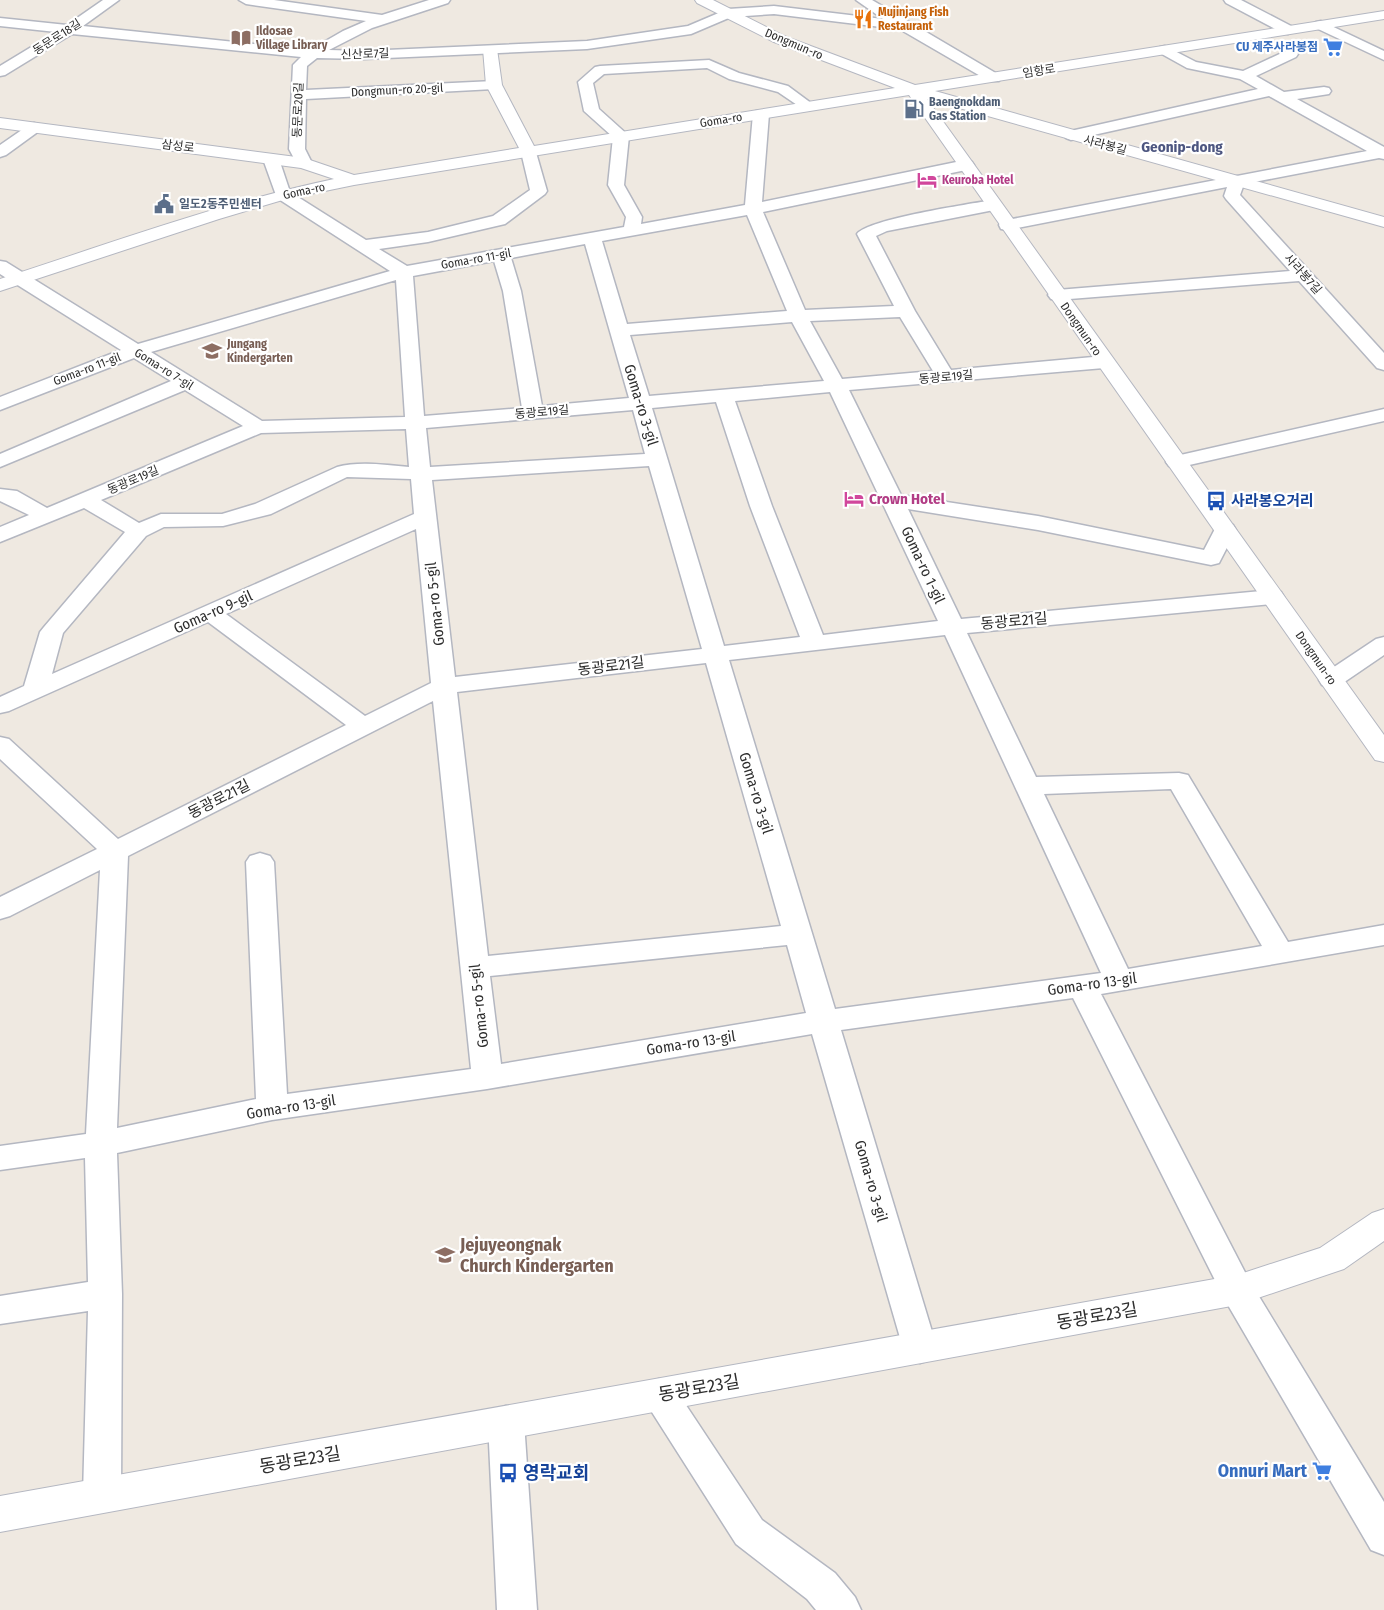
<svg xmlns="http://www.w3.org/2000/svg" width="1384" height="1610" viewBox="0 0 1384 1610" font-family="'Fira Sans Condensed','Noto Sans KR',sans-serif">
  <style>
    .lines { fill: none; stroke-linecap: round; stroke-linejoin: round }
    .street-casing { stroke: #b4b7c1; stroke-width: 3 }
    .secondary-casing { stroke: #b4b7c1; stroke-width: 2 }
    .street { fill: #fff; fill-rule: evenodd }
    .secondary { fill: #fff; fill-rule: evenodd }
    .labels { text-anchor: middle; stroke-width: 4.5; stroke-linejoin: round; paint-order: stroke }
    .far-food-label { font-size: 12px; font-weight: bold; fill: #c56008; stroke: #fff; text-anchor: start }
    .far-education-label { font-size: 12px; font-weight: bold; fill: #785e54; stroke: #fff; text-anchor: start }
    .far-street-label { font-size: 12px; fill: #2e2e2e; stroke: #fff }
    .far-shop-label { font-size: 12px; font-weight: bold; fill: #366cbe; stroke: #fff; text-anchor: end }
    .far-service-label { font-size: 12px; font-weight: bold; fill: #4e5e75; stroke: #fff; text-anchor: start }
    .far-hotel-label { font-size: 12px; font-weight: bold; fill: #b23c85; stroke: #fff; text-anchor: start }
    .far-quarter-label { font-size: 15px; font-weight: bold; fill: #4d5680; stroke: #fff }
    .street-label { font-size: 15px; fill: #2e2e2e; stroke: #fff }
    .hotel-label { font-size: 15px; font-weight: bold; fill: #b23c85; stroke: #fff; text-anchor: start }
    .transit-label { font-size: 15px; font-weight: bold; fill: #164399; stroke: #fff; text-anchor: start }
    .near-education-label { font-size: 18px; font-weight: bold; fill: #785e54; stroke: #fff; text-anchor: start }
    .near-street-label { font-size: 18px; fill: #2e2e2e; stroke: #fff }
    .near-shop-label { font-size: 18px; font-weight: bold; fill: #366cbe; stroke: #fff; text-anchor: end }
    .near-transit-label { font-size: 18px; font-weight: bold; fill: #164399; stroke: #fff; text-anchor: start }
  </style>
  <rect width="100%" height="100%" fill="#efe9e1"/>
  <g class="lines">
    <defs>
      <path id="street" d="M103,0h16l-36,26 227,24 33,-19 23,-10 -120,-17 -7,-4h35l108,15 47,-15h21l-2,3 -76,25 -43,22 35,1 223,-10 101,-15 40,-17 46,-3 109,13 -27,-19h16l127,75 2,3 -2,3h-10l-93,-54h-15l-107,-13 -43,3 -40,17 -104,15 -223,10 -47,-1 -10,8 -1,24 188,-9 5,1 2,3 -2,3 -5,1 -188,10 -1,50 7,14 -2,3h-12l-9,-17 4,-84 8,-8 -229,-23 -67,41 -5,1v-10l56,-34 -56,-6v-8l67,7z
        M1224,0h17l52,27 2,3 -7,4 -5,-1 -57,-30z
        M1321,21l63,30v9l-68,-32 -2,-3 2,-3z
        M1165,46l31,16 47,9 43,-20h10l2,3 -2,3 -40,19 28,16 40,-5 5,1 2,3 -2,3 -32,5 87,48v12l-5,-1 -135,26 -4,11 144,158v17l-7,-2 -78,-87 -242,19 -6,-1 -3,-4 3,-4 6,-1 233,-19 -64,-72 -2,-3 3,-9 -220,43 -6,-1 -2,-4 2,-4 6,-1 360,-69 -98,-55 -198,44 -5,-2 -3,-3 3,-3 192,-43 -18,-10 -53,-11 -27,-15 -2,-3 2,-3z
        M709,60l30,13 49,13 27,20 -2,3h-10l-25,-17 -49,-13 -22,-11 -103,6 -11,9 6,26 30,27 -5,49 18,32 -1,7 104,-19 8,-91 3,-3h10l3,3 -7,88 204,-42 6,2 2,3 -2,3 -6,2 -203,42 42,98 89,-4 -37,-72c11,-15 113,-30 136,-34l6,1 2,4 -2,4 -112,22 -11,5 39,75 36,59 153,-14 7,2 3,4 -3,4 -7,2 -255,22 52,105 137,21 166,34 13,-25 8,-2 8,2 3,5 -17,33 -8,2 -173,-35 -130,-21 53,110 312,-29 8,2 3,5 -3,5 -8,2 -306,29 69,144 143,-4 9,2 100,167 96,-17v20l-283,49 148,286 135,222v53l-13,-5 -146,-250 -152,-302 -232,32 96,318 -5,11 -12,4 -12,-4 -5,-11 -91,-314 -325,55 -215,31 -155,33 5,141 -1,201 -6,12 -13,5 -13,-5 -6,-12 5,-184 -88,13v-28l88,-14 -3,-124 -85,12v-24l86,-12 14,-264 -90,46 -10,3v-22l97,-48 -97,-90v-22l9,2 109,100 228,-114 -138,-103 -199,89 -9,2v-16l24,-11 16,-54 4,-5 81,-95 -41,-24 -84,34v-15l29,-12 -29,-14v-12l17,2 30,17 196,-82 -58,-36 -185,77v-13l171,-73 -37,-23 -134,52v-13l121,-47 -121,-76v-13l6,1 132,82 252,-73 -113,-73 -14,-39 2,-3h12l2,3 11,33 76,48 62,-8 65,-16 37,-26 -9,-38 2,-3h12l12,42 -2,3 -40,30 -77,18 -49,7 28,17 217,-39 2,-10 -18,-32 5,-48 -29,-26 -6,-29 17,-15 5,-1zM747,215l40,96 -160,13 -25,-83zM585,244l44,154 -87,8 -21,-115 -10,-33zM494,261l9,30 19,117 -98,8 -11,-140zM396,280l9,137 -143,4 -111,-69zM900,317l33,54 -91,8 -32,-58zM792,322l32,59 -175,15 -19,-61zM830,392l108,229 -115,14 -51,-129 -37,-105zM716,402l34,104 50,131 -76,9 -72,-238zM633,410l12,44 -215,13 -4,-39zM406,429l3,38c-23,-2 -50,-6 -72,0l-82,37 -33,10h-61l-22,9 -38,-23 160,-67zM649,466l53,183 -247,28 -23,-197zM347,477l64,2 3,35 -362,160 11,-41 83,-97 18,-9 59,-1 48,-12zM416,529l15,154 -66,33 -139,-102zM945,635l156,338 -266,36 -106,-349zM706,663l75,263 -293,30 -31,-264zM433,701l38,368 -184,25 -13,-232 -4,-6 -10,-3 -10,3 -4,6 10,237 -139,29 11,-272zM1171,789l91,157 -134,23 -84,-175zM787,945l19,68 -305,51 -11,-88z
        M34,123l5,2 3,3 -3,3 -33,24 -6,2v-12l29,-20z
        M1384,409v12l-208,47 -7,-2 -3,-4 3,-4 7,-2z
        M1384,637v18l-44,30 -9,2 -9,-2 -3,-5 3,-5 54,-36z
        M659,1379l13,5 90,136 73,53 20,24 6,13h-45l-9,-11 -71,-55 -95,-149 5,-11z
        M506,1406l13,5 5,11 13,188h-40l-9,-188 5,-11z"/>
      <path id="secondary" d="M695,0h18l71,36 131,49 469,-74v8l-449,72 449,126v10l-457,-128 457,636v27l-9,-2 -466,-665 -555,90 -68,14 -67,20 -219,72v-12c111,-36 220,-76 334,-100l-33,-11 -301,-40v-10l304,40 50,17 165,-27 -33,-63 -3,-36 2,-3h10l2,3 5,36 32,61 361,-58 -121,-46 -77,-39z
        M1384,1209v32l-40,28 -107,36 -1237,227v-36l1237,-221 83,-27 52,-35z"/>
    </defs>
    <use href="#street" class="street-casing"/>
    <use href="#secondary" class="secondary-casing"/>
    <use href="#street" class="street"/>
    <use href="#secondary" class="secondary"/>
  </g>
  <defs>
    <symbol id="restaurant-bare" viewBox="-9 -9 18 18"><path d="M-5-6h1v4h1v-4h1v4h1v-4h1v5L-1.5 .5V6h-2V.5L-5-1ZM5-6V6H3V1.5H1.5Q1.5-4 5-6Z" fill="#e8710a" stroke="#fff" stroke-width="2.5" paint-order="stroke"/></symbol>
    <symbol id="library-bare" viewBox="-9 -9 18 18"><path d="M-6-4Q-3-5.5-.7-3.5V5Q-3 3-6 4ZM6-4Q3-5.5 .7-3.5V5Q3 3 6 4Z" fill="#8d6e63" stroke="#fff" stroke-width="2.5" paint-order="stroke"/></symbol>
    <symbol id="supermarket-bare" viewBox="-9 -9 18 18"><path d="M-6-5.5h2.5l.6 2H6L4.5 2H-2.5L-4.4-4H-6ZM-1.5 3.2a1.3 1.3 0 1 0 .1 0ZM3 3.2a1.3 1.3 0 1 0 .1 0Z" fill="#3f7fe0" stroke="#fff" stroke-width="2.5" paint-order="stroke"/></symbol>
    <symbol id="fuel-bare" viewBox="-9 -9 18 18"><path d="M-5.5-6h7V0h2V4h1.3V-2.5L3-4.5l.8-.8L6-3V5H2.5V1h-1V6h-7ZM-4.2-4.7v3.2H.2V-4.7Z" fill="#5c6f8a" stroke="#fff" stroke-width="2.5" paint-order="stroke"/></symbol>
    <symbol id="hotel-bare" viewBox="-9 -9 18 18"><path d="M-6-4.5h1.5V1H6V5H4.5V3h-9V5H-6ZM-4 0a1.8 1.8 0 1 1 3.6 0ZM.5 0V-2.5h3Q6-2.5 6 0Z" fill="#d1479c" stroke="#fff" stroke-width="2.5" paint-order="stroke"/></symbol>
    <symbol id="civic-bare" viewBox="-9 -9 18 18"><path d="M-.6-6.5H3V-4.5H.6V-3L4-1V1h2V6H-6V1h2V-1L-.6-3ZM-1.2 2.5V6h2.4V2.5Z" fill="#5c6f8a" stroke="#fff" stroke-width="2.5" paint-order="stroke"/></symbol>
    <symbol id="school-bare" viewBox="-9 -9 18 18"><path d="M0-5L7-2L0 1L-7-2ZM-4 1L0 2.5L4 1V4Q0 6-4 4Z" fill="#8d6e63" stroke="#fff" stroke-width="2.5" paint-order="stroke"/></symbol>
    <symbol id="bus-bare" viewBox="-9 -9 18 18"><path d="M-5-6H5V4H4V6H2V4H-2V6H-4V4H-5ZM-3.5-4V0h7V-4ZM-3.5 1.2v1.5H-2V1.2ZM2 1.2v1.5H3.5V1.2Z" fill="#1a4fb4" stroke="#fff" stroke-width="2.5" paint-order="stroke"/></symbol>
  </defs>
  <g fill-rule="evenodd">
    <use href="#restaurant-bare" x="849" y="5" width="28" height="28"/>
    <use href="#library-bare" x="227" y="24" width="28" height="28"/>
    <use href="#supermarket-bare" x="1319" y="33" width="28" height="28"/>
    <use href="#fuel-bare" x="900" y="95" width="28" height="28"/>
    <use href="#hotel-bare" x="913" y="166" width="28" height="28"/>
    <use href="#civic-bare" x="150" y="190" width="28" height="28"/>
    <use href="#school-bare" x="198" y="337" width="28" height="28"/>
    <use href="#hotel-bare" x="840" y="485" width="28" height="28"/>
    <use href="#bus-bare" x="1202" y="487" width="28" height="28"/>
    <use href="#school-bare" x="431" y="1241" width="28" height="28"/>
    <use href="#supermarket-bare" x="1308" y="1457" width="28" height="28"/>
    <use href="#bus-bare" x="494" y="1459" width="28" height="28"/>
  </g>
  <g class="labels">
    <g class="far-food-label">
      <text x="878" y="16">Mujinjang Fish<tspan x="878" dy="14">Restaurant</tspan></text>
    </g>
    <g class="far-education-label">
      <text x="256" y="35">Ildosae<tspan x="256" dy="14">Village Library</tspan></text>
      <text x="227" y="348">Jungang<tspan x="227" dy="14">Kindergarten</tspan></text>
    </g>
    <g class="far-street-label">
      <text transform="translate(57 37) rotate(-33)" y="4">동문로18길</text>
      <text transform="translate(794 44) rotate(23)" y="4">Dongmun-ro</text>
      <text transform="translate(365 54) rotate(-2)" y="4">신산로7길</text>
      <text transform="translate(1039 71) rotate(-9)" y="4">임항로</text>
      <text transform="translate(397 90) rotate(-3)" y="4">Dongmun-ro 20-gil</text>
      <text transform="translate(298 110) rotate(-88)" y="4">동문로20길</text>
      <text transform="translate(721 120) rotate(-9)" y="4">Goma-ro</text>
      <text transform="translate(1105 145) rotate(15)" y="4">사라봉길</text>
      <text transform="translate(178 146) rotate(7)" y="4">삼성로</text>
      <text transform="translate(304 191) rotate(-12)" y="4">Goma-ro</text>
      <text transform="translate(476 259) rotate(-10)" y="4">Goma-ro 11-gil</text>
      <text transform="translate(1303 274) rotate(48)" y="4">사라봉7길</text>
      <text transform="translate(1081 329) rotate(55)" y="4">Dongmun-ro</text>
      <text transform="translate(87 369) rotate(-21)" y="4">Goma-ro 11-gil</text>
      <text transform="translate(164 369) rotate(32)" y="4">Goma-ro 7-gil</text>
      <text transform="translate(946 377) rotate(-5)" y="4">동광로19길</text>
      <text transform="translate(542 412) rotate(-5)" y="4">동광로19길</text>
      <text transform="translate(133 480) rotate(-23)" y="4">동광로19길</text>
      <text transform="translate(1316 658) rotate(55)" y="4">Dongmun-ro</text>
    </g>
    <g class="far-shop-label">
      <text x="1318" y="51">CU 제주사라봉점</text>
    </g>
    <g class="far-service-label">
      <text x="929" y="106">Baengnokdam<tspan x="929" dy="14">Gas Station</tspan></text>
      <text x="179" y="208">일도2동주민센터</text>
    </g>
    <g class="far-hotel-label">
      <text x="942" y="184">Keuroba Hotel</text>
    </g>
    <g class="far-quarter-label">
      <text x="1182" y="152">Geonip-dong</text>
    </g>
    <g class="street-label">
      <text transform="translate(641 405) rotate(73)" y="5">Goma-ro 3-gil</text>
      <text transform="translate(923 565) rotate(65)" y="5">Goma-ro 1-gil</text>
      <text transform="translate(435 604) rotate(-96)" y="5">Goma-ro 5-gil</text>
      <text transform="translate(213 612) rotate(-24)" y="5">Goma-ro 9-gil</text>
      <text transform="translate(1014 621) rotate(-5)" y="5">동광로21길</text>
      <text transform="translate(611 666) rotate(-7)" y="5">동광로21길</text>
      <text transform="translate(756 793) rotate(73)" y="5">Goma-ro 3-gil</text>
      <text transform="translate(219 799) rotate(-27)" y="5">동광로21길</text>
      <text transform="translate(1092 984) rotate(-8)" y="5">Goma-ro 13-gil</text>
      <text transform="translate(479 1006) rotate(-96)" y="5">Goma-ro 5-gil</text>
      <text transform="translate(691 1043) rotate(-9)" y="5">Goma-ro 13-gil</text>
      <text transform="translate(291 1107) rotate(-9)" y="5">Goma-ro 13-gil</text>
      <text transform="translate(871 1181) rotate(74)" y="5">Goma-ro 3-gil</text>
    </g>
    <g class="hotel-label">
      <text x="869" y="504">Crown Hotel</text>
    </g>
    <g class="transit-label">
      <text x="1231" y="506">사라봉오거리</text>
    </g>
    <g class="near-education-label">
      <text x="460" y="1251">Jejuyeongnak<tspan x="460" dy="21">Church Kindergarten</tspan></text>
    </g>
    <g class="near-street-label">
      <text transform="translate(1097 1316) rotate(-10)" y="6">동광로23길</text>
      <text transform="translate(699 1388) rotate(-10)" y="6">동광로23길</text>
      <text transform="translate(300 1460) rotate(-10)" y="6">동광로23길</text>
    </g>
    <g class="near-shop-label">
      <text x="1307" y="1477">Onnuri Mart</text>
    </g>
    <g class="near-transit-label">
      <text x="523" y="1479">영락교회</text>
    </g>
  </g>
</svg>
